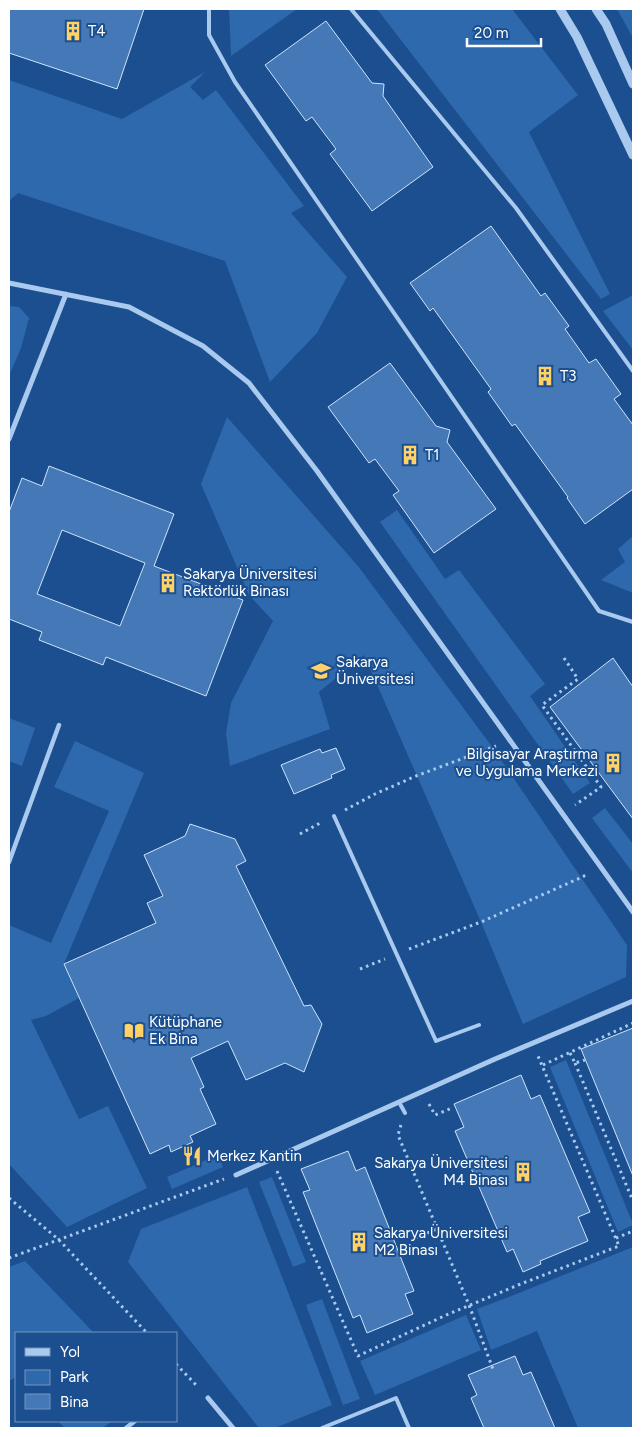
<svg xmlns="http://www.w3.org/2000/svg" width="642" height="1437" viewBox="0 0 642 1437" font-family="Figtree,sans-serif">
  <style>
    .green { fill: #2e69ad }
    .building { fill: #4478b7; stroke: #cfe3fa; fill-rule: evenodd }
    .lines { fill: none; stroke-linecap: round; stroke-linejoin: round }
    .path { stroke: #a9c9ee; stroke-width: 3; stroke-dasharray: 2.5 4; stroke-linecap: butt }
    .service { stroke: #a9c9ee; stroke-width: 4 }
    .pedestrian { stroke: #a9c9ee; stroke-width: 4.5 }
    .minor { stroke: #a9c9ee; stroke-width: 5 }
    .tertiary { stroke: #a9c9ee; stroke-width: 9 }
    .labels { text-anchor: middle; stroke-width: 4; stroke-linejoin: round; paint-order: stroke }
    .poi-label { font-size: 15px; fill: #fff; stroke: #1b4f8f; text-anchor: start }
  </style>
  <rect width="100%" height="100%" fill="#1b4f8f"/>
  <path class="green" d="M229,9h68l-66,47z
    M377,9h135l66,86 -49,37 81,162 -9,5z
    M617,9h16v29z
    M205,72l-15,15 13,13 13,-10 88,116 -13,7 56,64 -30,56 -47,49 -45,-121 -207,-68 -9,8v-121l113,39z
    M633,295v55l-30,-39z
    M9,306l10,1 10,11 -8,30 -12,28z
    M227,417l131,149 135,182 134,197 -1,32 -103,47 -42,-102 -117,-267 -45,37 11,37 -100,37 -4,-33 5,-30 42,-82 -24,-26 -48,-111z
    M397,510l48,69 14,-9 86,114 -15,12 60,87 -17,11 -193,-272z
    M633,536v57l-32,-13 24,-18 -7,-13z
    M9,718l26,10 -13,38 -13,-5z
    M75,741l69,32 -80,191 15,34 -33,18 -15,4 48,99 29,-13 39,82 -80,39 -58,-63v-239l42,18 58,-132 -55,-24z
    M605,808l28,36v29l-41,-55z
    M566,1060l67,164v1l-15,7 -68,-165z
    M218,1155l5,12 -51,22 -5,-12z
    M272,1177l34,85 -13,5 -34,-85z
    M247,1187l85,218 -57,23h-16l-131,-166 13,-33z
    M633,1247v181h-55l-41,-97 -46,19 -14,-41 42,-16z
    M25,1261l69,72h-78v44l-7,4v-114z
    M322,1299l38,100 -17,6 -37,-100z
    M466,1315l15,35 -106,45 -15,-34z
    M58,1421h54l-9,7h-38z"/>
  <path class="building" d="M9,9h135l-27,80 -108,-36z
    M326,21l46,62 12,1 -1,12 50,71 -61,44 -42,-57 6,-5 -24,-32 -6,4 -41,-56z
    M491,226l50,70 4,-3 24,33 -4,3 24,34 7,-4 25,35 -7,5 19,26v64l-48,35 -18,-26 1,-1 -53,-73 -3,2 -24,-34 3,-3 -58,-81 -3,3 -20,-28z
    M390,363l46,63 14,4 -3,12 49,67 -62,44 -41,-58 6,-4 -24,-32 -6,4 -41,-56z
    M49,466l125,48 -20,52 89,34 -37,96 -100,-39 -3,8 -64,-25 3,-8 -33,-13v-107l13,-34 20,8zM62,530l83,33 -25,63 -83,-32z
    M613,658l20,29v132l-83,-112z
    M336,748l9,21 -14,6 1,3 -38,16 -13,-29 39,-16 2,4z
    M190,824l45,15 11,22 -10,5 68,140 7,-1 11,19 -18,48 -19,-9 -39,17 -18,-39 -37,17 13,29 -4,2 16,35 -26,12 3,6 -22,10 -2,-7 -19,9 -86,-190 92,-41 -9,-20 16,-7 -19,-41 41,-19z
    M633,1028v148l-52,-127z
    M521,1075l10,24 9,-4 50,117 -12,5 10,24 -48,20 1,3 -18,8 -10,-23 -6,3 -52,-121 9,-4 -10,-23z
    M348,1151l8,20 9,-4 49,124 -9,3 8,20 -46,19 -7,-18 -7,3 -50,-126 7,-2 -9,-21z
    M515,1356l8,19 8,-3 24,56h-71l-13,-30 6,-3 -9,-20z"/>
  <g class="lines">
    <path class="path" d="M564,658l14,21 -36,26 59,82 -26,18
      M345,810l30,-16 41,-18 80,-30
      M300,834l22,-12
      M409,949l72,-27 99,-44 8,-4
      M360,969l25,-10
      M570,1053l5,10 10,-3
      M575,1063l58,138
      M543,1065l90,-42
      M429,1104l6,11 17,-7
      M401,1125l-3,10 71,170 25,67
      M277,1171l81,185 86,-40 74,-31 101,-39 -81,-190
      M9,1198l49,41 89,94
      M415,1238l22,-9
      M616,1238l17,-7
      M9,1258l215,-79
      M176,1364l22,23"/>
    <path class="service" d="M209,9v26l26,47 364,529 34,11
      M351,9l165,199 117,163
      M334,816l102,225 43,-16
      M399,1102l6,11
      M322,1428l74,-30 13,30"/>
    <path class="pedestrian" d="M9,862l50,-137
      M126,1428l9,-7"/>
    <path class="minor" d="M9,283l120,24 74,39 46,37 68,88 316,441
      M9,439l57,-145
      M236,1175l259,-116 138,-58
      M208,1398l25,30"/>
    <path class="tertiary" d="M560,9l17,28 56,118
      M596,9l10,15 27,60"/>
  </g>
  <defs>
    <symbol id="building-bare" viewBox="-9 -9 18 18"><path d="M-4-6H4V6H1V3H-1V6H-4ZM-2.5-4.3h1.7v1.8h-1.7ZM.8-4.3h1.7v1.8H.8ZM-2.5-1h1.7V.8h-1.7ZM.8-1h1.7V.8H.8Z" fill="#ffd166" stroke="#1b4f8f" stroke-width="2.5" paint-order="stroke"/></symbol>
    <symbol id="university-bare" viewBox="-9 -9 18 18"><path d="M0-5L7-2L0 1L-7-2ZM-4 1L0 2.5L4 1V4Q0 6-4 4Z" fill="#ffd166" stroke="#1b4f8f" stroke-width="2.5" paint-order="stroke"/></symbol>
    <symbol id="library-bare" viewBox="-9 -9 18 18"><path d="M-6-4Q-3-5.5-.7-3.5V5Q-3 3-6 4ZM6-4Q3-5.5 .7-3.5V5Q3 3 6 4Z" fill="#ffd166" stroke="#1b4f8f" stroke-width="2.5" paint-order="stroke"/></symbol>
    <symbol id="restaurant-bare" viewBox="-9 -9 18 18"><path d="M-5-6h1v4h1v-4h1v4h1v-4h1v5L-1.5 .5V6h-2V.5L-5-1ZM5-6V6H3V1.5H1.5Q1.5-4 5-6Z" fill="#ffd166" stroke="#1b4f8f" stroke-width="2.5" paint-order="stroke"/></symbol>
  </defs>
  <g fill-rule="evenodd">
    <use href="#building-bare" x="59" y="17" width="28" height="28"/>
    <use href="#building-bare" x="531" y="362" width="28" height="28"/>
    <use href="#building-bare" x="396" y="441" width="28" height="28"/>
    <use href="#building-bare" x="154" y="569" width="28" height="28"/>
    <use href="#university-bare" x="307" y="657" width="28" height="28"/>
    <use href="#building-bare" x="599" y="749" width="28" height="28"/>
    <use href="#library-bare" x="120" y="1017" width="28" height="28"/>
    <use href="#restaurant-bare" x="178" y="1142" width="28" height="28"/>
    <use href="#building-bare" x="509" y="1158" width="28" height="28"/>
    <use href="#building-bare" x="345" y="1228" width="28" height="28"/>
  </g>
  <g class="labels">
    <g class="poi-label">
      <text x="88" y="36">T4</text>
      <text x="560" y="381">T3</text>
      <text x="425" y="460">T1</text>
      <text x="183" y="579">Sakarya Üniversitesi<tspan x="183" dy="17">Rektörlük Binası</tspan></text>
      <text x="336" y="667">Sakarya<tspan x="336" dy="17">Üniversitesi</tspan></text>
      <text x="598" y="759" text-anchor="end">Bilgisayar Araştırma<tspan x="598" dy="17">ve Uygulama Merkezi</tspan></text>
      <text x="149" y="1027">Kütüphane<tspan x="149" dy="17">Ek Bina</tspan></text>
      <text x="207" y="1161">Merkez Kantin</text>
      <text x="508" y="1168" text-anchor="end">Sakarya Üniversitesi<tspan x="508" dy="17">M4 Binası</tspan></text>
      <text x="374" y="1238">Sakarya Üniversitesi<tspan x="374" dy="17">M2 Binası</tspan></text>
    </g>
  </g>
  <rect width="642" height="1437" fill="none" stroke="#ffffff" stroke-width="20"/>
  <rect x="15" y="1332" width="162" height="90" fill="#1b4f8f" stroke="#7695bc"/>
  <rect x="25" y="1348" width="25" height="8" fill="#a9c9ee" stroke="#7695bc"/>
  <text x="60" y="1357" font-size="15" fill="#ffffff">Yol</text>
  <rect x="25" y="1370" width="25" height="15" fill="#2e69ad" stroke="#7695bc"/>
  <text x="60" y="1382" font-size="15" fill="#ffffff">Park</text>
  <rect x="25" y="1394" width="25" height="15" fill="#4478b7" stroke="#7695bc"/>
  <text x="60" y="1407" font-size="15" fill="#ffffff">Bina</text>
  <path d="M467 38v8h74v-8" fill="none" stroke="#ffffff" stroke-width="2.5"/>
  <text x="474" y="38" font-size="15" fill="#ffffff" stroke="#1b4f8f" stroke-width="4" paint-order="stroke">20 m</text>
</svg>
